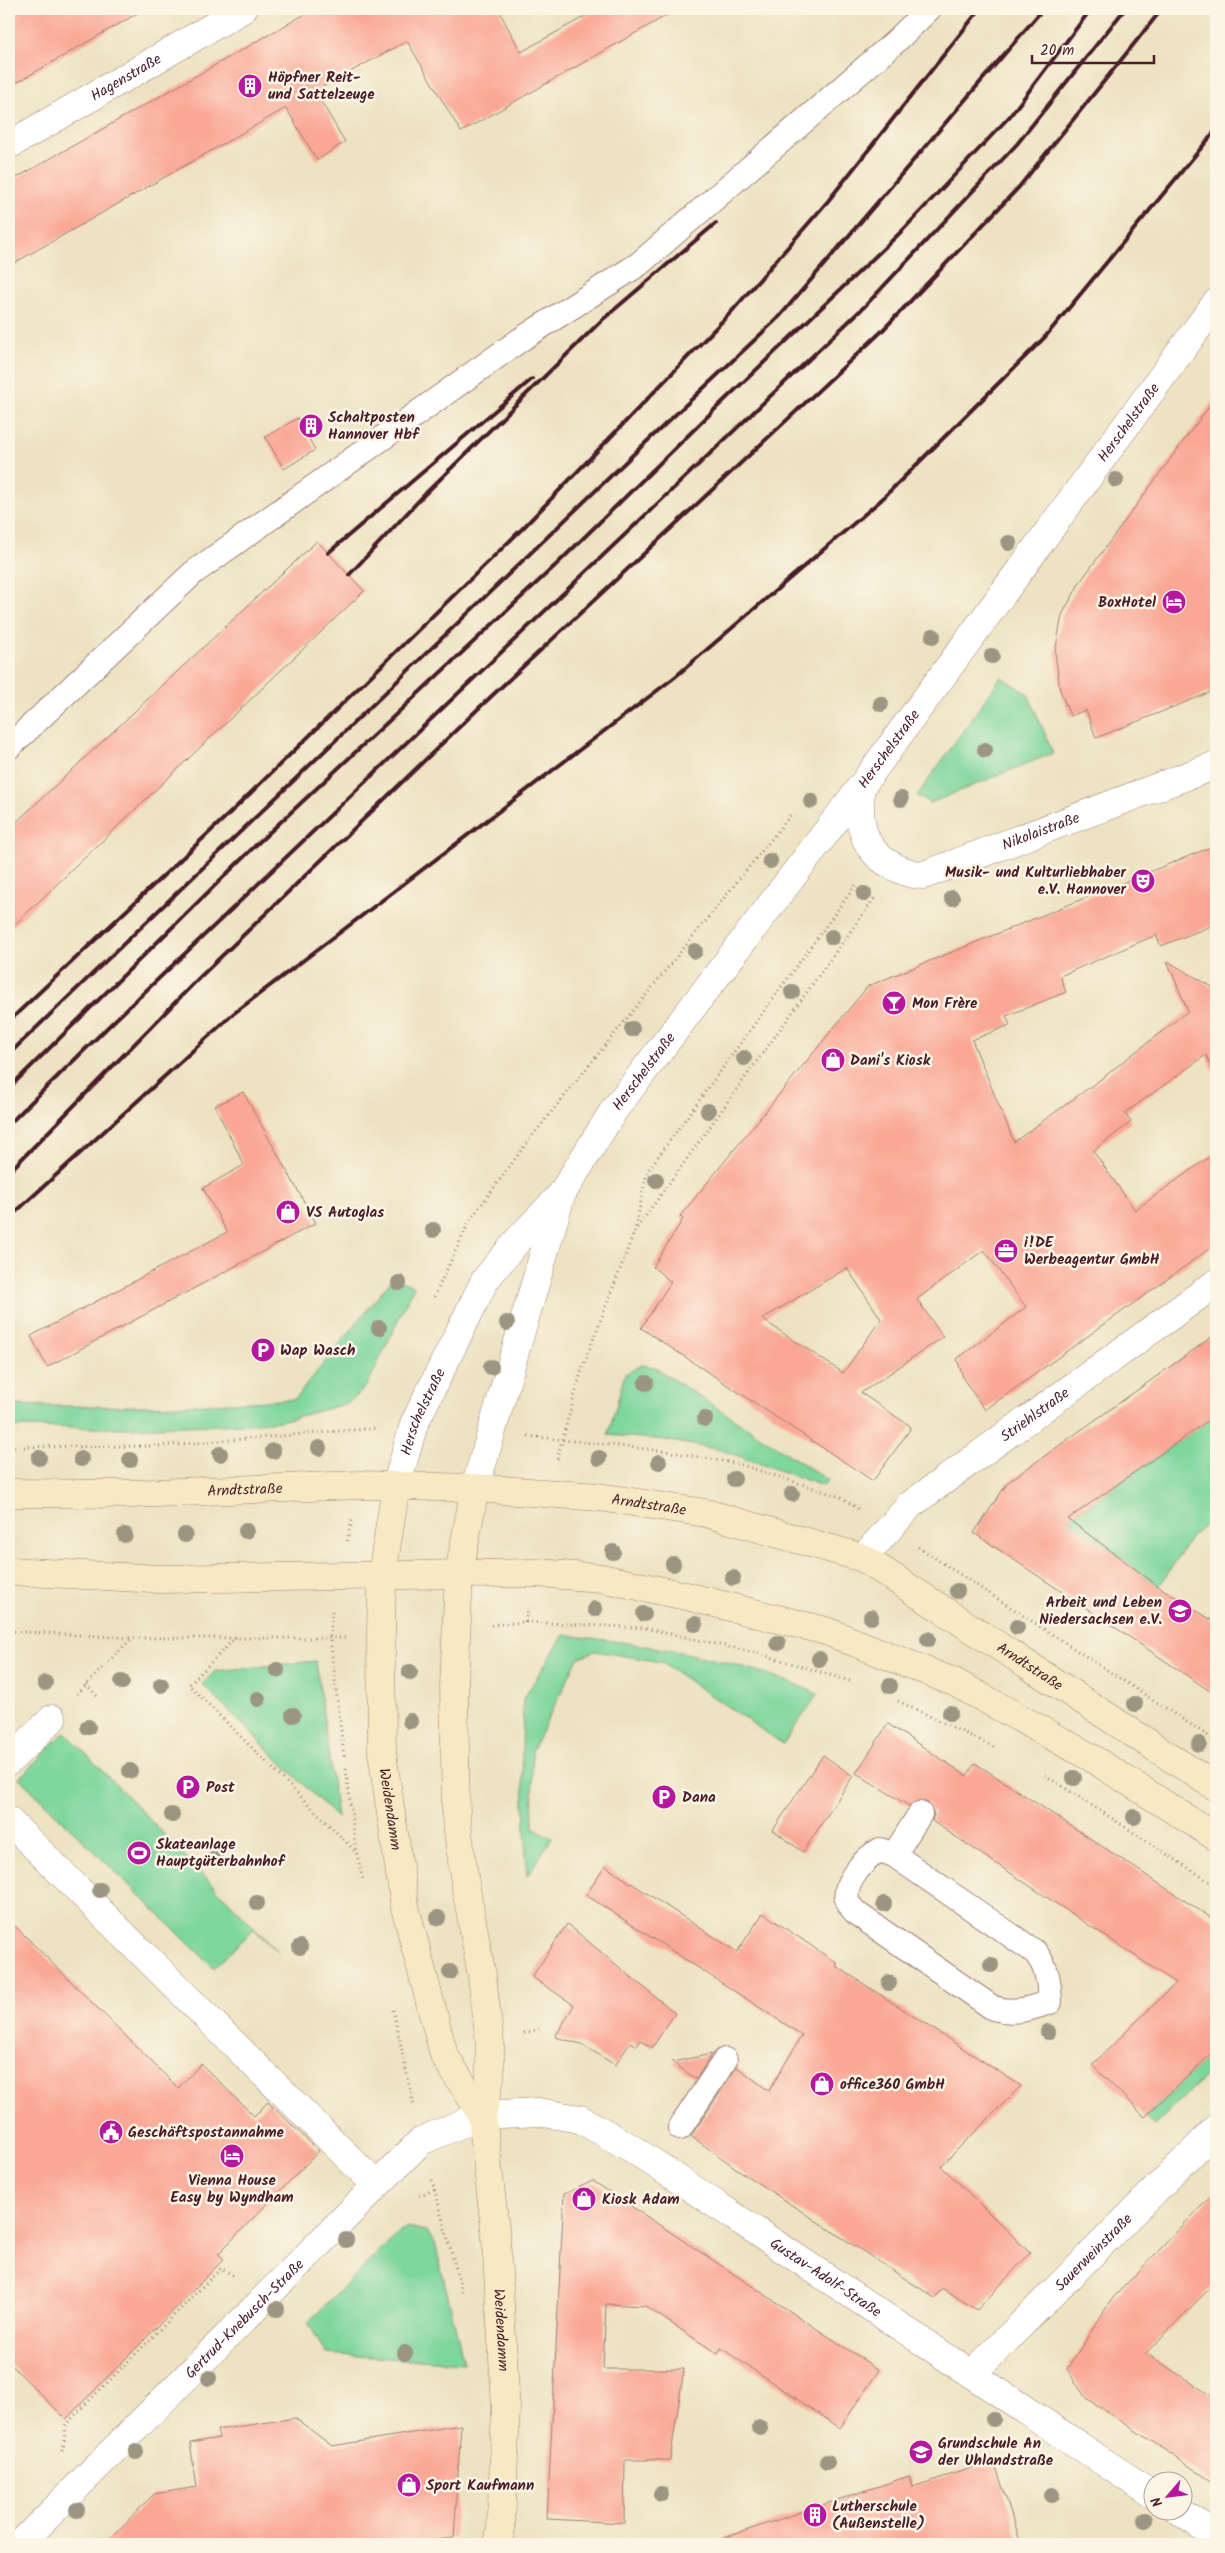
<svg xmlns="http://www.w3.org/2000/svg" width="1225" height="2553" viewBox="0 0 1225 2553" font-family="Kalam,sans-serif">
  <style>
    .green { fill: #7dd69c; stroke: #647a64 }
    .building { fill: #faa795; fill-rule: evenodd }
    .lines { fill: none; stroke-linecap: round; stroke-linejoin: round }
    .service-casing { stroke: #9c8076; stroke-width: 26 }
    .pedestrian-casing { stroke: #9c8076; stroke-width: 29 }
    .minor-casing { stroke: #9c8076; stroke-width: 29 }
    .tertiary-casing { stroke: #9c8076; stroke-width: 29 }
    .secondary-casing { stroke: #9c8076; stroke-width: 29 }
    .path { stroke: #9c8076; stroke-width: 3; stroke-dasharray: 1 4; stroke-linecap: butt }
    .service { stroke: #fff; stroke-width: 24 }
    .pedestrian { stroke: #fff; stroke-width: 28 }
    .minor { stroke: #fff; stroke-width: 28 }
    .tertiary { stroke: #fff; stroke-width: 28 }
    .secondary { stroke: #f7e9c3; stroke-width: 28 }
    .rail { stroke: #4a1f2b; stroke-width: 4 }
    .tree { fill: #9c9581 }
    .labels { text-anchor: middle; stroke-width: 5; stroke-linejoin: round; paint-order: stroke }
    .street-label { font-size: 15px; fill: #4a1f2b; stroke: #fcf5e5 }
    .poi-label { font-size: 15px; font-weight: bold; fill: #4a1f2b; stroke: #fcf5e5; text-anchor: start }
  </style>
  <rect width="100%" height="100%" fill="#fcf5e5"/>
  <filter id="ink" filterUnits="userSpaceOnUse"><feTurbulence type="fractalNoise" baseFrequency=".02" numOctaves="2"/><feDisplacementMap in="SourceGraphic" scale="10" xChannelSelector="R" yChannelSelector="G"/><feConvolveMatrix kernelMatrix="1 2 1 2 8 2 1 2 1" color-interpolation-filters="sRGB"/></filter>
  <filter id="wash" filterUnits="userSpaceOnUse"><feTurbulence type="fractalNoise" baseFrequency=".0096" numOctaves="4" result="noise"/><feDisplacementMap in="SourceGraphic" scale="20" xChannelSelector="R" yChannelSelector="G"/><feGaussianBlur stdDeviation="1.12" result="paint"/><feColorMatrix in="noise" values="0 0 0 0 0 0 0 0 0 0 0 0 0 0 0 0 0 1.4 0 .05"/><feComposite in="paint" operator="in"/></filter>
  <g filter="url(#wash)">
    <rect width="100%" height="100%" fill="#ede2c1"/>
    <path class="green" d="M1001,677l27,17 25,59 -123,50 -13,-7z
      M393,1278l21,8 -46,98 -10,11 -12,9 -66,17 -35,3 -118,4 -118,-1v-22c96,3 191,1 286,-6z
      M642,1365l12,2 174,113 -5,6 -102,-36 -56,-10 -57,-5 17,-61z
      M1216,1415v101l-25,21 -32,50 -91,-68z
      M564,1635c81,9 179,24 254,59l-35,50 -122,-82 -66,-11 -17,7 -46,93 1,76 19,11 -25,38 -5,-119 1,-58z
      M316,1661l21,157 -135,-134 13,-13z
      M65,1732l213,220 -24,-23 -40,39 -195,-190z
      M1216,2049v17l-62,60 -9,-9z
      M408,2227l18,4 9,12 29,120 -138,-9 -18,-32 92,-91z"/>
    <g id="blocks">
      <path class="building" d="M9,9h136l-136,78z
        M314,9h184l23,43 77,-43h80l-217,123 -54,-91 -92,50 30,51 -28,18 -31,-52 -277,158v-84z
        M1216,397v293l-120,48 -10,-28 -16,6 -10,-26 -5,-38 7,-37 18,-33z
        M298,418l17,32 -31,19 -19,-32z
        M317,541l47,50 -355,339v-101z
        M1216,845v79l-55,22 -5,-11 -96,41 6,16 -60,24 4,9 -38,15 42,102 87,-63 87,-68 -21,-50 49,28v89l-10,-23 -81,58 6,9 -38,29 42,59 81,-58v92l-231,166 -21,-30 -7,-21 69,-52 -42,-57 -67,49 26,38 -82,56 49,33 -1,5 -36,50 -232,-153 30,-46 -18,-15 30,-48 -3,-3 188,-230zM847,1268l34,51 -38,54 -81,-54z
        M243,1092l73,131 -269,144 -16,-31 196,-104 -24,-44 41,-23 -29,-59z
        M1216,1334v81l-148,104 90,67 58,37v72l-242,-162 34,-51z
        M888,1724l79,52 8,-13 241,158v128l-71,68 -53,-52 84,-82 -244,-162 2,-7 -6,-11 -8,-3 -11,6 -53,-33z
        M823,1755l30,21 -50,76 -30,-22z
        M605,1866l132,86 26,-39 75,51 -2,2 185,120 -80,80 89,87 -53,57 -35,-22 -7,10 -188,-122 -56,-40 46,-69 32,24 33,-56 -216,-140z
        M9,1920l169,168 23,-24 53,52 14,-14 51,49 -101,103 6,5 -158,160 -57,-56z
        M567,1924l108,89 -23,35 -11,-8 -4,6 -6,-4 -16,23 -34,-21 -26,-7 19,-32 -42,-28z
        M712,2054l-16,25 -24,-17z
        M593,2181l286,189 -39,58 -119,-80 -3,6 -73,-48 -39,-2 -3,65h81l-14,91h-45l-1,63 -77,-4 17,-325z
        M1216,2191v91l-70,71 70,46v85l-131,-87 -18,-28 45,-70z
        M295,2418l37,28 129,-21 -7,113 -20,2 1,4h-330l49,-50 43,-7 -7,-44 29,-5 -2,-8z
        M994,2461l27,83h-296l-1,-6 185,-62 3,11z"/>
    </g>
  </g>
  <g filter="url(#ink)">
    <use href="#blocks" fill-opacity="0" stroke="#9c8076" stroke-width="1"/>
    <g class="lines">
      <defs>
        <path id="service" d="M9,747l184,-174 327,-233 119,-76 256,-222 34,-33
          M880,1850l14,5 141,97c13,16 14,30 15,50 -20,7 -36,12 -57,6l-137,-95c-3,-4 -8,-8 -9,-13 -4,-18 18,-42 33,-50z
          M894,1855l26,-41
          M680,2128l45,-68"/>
        <path id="pedestrian" d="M9,1761l43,-42
          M9,1821l367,364"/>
        <g id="minor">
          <path id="s1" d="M9,145l234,-136"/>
          <path id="s2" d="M860,788c-1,33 0,60 31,77 12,6 20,10 33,10l292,-110"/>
          <path id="s3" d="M863,1558l47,-53 306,-222"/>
          <path id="s4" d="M972,2374l244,-245"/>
          <path d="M1178,2510l38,26"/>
          <path id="s5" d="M20,2544l401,-403 61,-26 56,-3 42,7 51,29 521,346"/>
        </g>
        <g id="tertiary">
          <path id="s6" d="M396,1487l18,-63 71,-144 33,-40 43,-45 53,-85 246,-322 356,-485"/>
          <path d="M475,1488l85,-289"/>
        </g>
        <g id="secondary">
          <path id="s7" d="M396,1487l-14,87 -1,62 1,117 23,154 39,148 38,60"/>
          <path id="s8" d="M475,1488l-16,85 -5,113 2,131 9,66 17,93 8,67v35l-8,37 14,123 10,170 -5,120 -3,16"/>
          <path id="s9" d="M9,1493l121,1 230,-9 115,3 124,9 107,16 157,45 353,229"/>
          <path d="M9,1571l150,8 378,-6 64,5 85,18 140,35 130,52 134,74 126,80"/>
        </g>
      </defs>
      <use href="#service" class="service-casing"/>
      <use href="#pedestrian" class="pedestrian-casing"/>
      <use href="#minor" class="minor-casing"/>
      <use href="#tertiary" class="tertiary-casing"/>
      <use href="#secondary" class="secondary-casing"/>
      <path class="path" d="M637,1228l239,-332
        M434,1297l36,-77 59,-80 261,-324 5,-1
        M528,1436l137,15 74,13 102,33 17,12
        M9,1447l149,-1 219,-18
        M557,1459l25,-90 53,-139 12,-58 210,-289
        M347,1541l5,-21
        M918,1547l298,194
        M332,1611l-2,27 14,118
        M525,1622l3,-15
        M491,1625l34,-3 119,6 117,26 92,28
        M9,1631l124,7h213
        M236,1637l-47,48 166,166
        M86,1684l13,14
        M77,1694l55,-56
        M898,1701l98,47
        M346,1769l10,82 7,28
        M1045,1775l171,111
        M393,2010l21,96
        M524,2033l15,-4
        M432,2180l30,112
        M419,2195l16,-5
        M63,2451l3,-27 155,-156 15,9"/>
      <use href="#service" class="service"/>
      <use href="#pedestrian" class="pedestrian"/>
      <use href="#minor" class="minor"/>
      <use href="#tertiary" class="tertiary"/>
      <use href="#secondary" class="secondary"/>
      <path class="rail" d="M328,553l204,-174
        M349,575l77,-82 175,-172 115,-98
        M9,1021l222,-209 293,-285 209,-217 95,-109 152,-192
        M9,1054l632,-607 139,-131 263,-307
        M9,1088l248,-244 301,-281 155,-152 190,-181 107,-114 81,-107
        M9,1124l102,-100 754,-718 152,-162 108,-135
        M9,1172l191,-195 281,-271 400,-374 138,-145 143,-178
        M9,1218l224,-204 442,-337 205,-176 165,-164 171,-207"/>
    </g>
    <g class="tree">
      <circle cx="1116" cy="480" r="8"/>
      <circle cx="1009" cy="543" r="8"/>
      <circle cx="933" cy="636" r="8"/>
      <circle cx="992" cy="656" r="8"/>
      <circle cx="881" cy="704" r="8"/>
      <circle cx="985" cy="750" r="8"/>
      <circle cx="901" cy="799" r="8"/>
      <circle cx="811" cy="801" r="8"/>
      <circle cx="770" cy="861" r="8"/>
      <circle cx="864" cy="894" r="8"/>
      <circle cx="952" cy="898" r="8"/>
      <circle cx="832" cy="937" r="8"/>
      <circle cx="695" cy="951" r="8"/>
      <circle cx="792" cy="992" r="8"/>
      <circle cx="632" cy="1029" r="8"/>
      <circle cx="744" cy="1058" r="8"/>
      <circle cx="708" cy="1111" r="8"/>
      <circle cx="656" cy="1180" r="8"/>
      <circle cx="433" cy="1230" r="8"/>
      <circle cx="399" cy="1283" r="8"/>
      <circle cx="507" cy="1323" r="8"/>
      <circle cx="379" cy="1328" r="8"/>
      <circle cx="491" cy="1367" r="8"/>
      <circle cx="646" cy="1383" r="8"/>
      <circle cx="705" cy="1419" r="8"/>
      <circle cx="319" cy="1448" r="8"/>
      <circle cx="273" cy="1451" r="8"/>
      <circle cx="220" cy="1454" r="8"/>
      <circle cx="39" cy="1458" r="8"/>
      <circle cx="599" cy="1458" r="8"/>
      <circle cx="81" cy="1459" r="8"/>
      <circle cx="130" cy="1460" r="8"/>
      <circle cx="659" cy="1462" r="8"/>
      <circle cx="734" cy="1479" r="8"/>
      <circle cx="792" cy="1494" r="8"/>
      <circle cx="246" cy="1531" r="8"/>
      <circle cx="125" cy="1535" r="8"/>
      <circle cx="185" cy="1535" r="8"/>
      <circle cx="613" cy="1552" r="8"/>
      <circle cx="673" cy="1564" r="8"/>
      <circle cx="733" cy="1578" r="8"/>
      <circle cx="957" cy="1591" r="8"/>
      <circle cx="595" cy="1609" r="8"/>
      <circle cx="644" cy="1614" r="8"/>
      <circle cx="871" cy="1617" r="8"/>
      <circle cx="695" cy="1624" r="8"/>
      <circle cx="1017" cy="1627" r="8"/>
      <circle cx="928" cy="1639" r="8"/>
      <circle cx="778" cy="1643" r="8"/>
      <circle cx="819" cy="1659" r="8"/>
      <circle cx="277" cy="1670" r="8"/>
      <circle cx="410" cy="1672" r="8"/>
      <circle cx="122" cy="1682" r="8"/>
      <circle cx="45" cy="1683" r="8"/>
      <circle cx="161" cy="1685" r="8"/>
      <circle cx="890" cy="1686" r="8"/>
      <circle cx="258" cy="1699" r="8"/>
      <circle cx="1135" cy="1704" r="8"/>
      <circle cx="950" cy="1713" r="8"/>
      <circle cx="293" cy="1715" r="8"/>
      <circle cx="410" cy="1721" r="8"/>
      <circle cx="88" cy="1727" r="8"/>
      <circle cx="1199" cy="1744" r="8"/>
      <circle cx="130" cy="1771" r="8"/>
      <circle cx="1074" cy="1778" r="8"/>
      <circle cx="172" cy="1815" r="8"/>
      <circle cx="1134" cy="1817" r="8"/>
      <circle cx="215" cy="1859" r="8"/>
      <circle cx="100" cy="1890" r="8"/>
      <circle cx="257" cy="1903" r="8"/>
      <circle cx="884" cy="1904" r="8"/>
      <circle cx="438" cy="1918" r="8"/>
      <circle cx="300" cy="1947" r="8"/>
      <circle cx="991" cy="1965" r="8"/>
      <circle cx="450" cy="1972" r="8"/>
      <circle cx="889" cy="1983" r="8"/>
      <circle cx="1048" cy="2032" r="8"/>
      <circle cx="346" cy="2240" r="8"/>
      <circle cx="277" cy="2309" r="8"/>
      <circle cx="405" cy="2353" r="8"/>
      <circle cx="209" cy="2378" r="8"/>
      <circle cx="993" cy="2419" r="8"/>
      <circle cx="760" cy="2428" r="8"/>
      <circle cx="136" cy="2452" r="8"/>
      <circle cx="827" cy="2462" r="8"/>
      <circle cx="661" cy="2494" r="8"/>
      <circle cx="1052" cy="2495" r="8"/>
      <circle cx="77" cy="2510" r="8"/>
      <circle cx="1145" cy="2520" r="8"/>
    </g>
  </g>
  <defs>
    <symbol id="building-disc" viewBox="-11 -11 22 22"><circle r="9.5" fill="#b5179e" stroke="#fcf5e5"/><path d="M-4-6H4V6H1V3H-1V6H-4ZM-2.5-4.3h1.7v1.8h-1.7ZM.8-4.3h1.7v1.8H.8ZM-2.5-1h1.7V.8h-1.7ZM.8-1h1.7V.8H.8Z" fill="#fff"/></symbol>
    <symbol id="hotel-disc" viewBox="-11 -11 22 22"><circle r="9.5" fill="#b5179e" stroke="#fcf5e5"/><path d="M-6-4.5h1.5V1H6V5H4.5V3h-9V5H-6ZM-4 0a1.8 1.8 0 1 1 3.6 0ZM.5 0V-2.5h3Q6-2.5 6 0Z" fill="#fff"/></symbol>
    <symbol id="theatre-disc" viewBox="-11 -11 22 22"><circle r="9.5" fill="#b5179e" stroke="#fcf5e5"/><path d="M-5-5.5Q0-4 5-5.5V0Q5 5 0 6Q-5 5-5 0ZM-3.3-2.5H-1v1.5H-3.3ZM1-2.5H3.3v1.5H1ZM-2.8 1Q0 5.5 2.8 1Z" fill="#fff"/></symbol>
    <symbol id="bar-disc" viewBox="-11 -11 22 22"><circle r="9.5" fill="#b5179e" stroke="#fcf5e5"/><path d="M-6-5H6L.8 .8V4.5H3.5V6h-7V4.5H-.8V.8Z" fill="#fff"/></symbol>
    <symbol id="shop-disc" viewBox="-11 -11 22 22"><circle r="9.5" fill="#b5179e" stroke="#fcf5e5"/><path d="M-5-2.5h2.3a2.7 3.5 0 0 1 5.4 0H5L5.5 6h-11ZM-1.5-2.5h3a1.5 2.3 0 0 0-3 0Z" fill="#fff"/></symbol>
    <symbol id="office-disc" viewBox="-11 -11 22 22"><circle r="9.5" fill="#b5179e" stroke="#fcf5e5"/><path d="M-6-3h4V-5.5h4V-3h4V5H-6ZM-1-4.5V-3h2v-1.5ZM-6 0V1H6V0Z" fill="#fff"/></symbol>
    <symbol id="parking-disc" viewBox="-11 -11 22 22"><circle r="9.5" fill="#b5179e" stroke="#fcf5e5"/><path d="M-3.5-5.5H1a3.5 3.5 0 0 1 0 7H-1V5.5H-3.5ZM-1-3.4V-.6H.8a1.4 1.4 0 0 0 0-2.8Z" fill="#fff"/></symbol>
    <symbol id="university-disc" viewBox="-11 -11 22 22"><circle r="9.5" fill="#b5179e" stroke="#fcf5e5"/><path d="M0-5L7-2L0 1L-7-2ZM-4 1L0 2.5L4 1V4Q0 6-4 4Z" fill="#fff"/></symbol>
    <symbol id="stadium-disc" viewBox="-11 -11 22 22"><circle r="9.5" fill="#b5179e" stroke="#fcf5e5"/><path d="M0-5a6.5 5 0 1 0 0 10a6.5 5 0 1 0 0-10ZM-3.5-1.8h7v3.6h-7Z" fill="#fff"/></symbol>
    <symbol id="civic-disc" viewBox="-11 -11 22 22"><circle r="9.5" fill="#b5179e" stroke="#fcf5e5"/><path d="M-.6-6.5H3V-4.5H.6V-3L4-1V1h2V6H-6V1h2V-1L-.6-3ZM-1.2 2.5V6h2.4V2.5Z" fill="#fff"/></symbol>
    <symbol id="school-disc" viewBox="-11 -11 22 22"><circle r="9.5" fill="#b5179e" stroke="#fcf5e5"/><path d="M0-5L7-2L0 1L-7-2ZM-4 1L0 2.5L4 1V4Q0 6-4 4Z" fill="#fff"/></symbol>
  </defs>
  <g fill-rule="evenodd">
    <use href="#building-disc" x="236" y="72" width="28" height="28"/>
    <use href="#building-disc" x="297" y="412" width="28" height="28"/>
    <use href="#hotel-disc" x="1160" y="588" width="28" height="28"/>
    <use href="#theatre-disc" x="1129" y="867" width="28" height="28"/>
    <use href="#bar-disc" x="880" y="989" width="28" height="28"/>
    <use href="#shop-disc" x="819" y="1046" width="28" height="28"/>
    <use href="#shop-disc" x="274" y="1198" width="28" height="28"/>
    <use href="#office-disc" x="992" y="1237" width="28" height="28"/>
    <use href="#parking-disc" x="249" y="1336" width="28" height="28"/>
    <use href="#university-disc" x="1166" y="1597" width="28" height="28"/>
    <use href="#parking-disc" x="174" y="1773" width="28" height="28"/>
    <use href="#parking-disc" x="650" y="1783" width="28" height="28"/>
    <use href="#stadium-disc" x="125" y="1839" width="28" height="28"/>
    <use href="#shop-disc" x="808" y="2070" width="28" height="28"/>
    <use href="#civic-disc" x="97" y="2118" width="28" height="28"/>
    <use href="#hotel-disc" x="218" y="2142" width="28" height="28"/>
    <use href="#shop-disc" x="570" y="2185" width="28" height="28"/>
    <use href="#school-disc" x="907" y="2438" width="28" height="28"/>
    <use href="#shop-disc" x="395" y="2471" width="28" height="28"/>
    <use href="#building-disc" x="801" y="2501" width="28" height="28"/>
  </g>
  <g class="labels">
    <g class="street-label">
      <text dy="5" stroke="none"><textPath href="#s1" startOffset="135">Hagenstraße</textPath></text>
      <text dy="5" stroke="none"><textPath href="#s6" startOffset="1299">Herschelstraße</textPath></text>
      <text dy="5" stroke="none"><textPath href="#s6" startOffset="894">Herschelstraße</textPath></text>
      <text dy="5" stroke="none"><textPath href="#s2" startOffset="248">Nikolaistraße</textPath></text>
      <text dy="5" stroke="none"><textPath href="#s6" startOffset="489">Herschelstraße</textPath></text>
      <text dy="5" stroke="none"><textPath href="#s6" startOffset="80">Herschelstraße</textPath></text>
      <text dy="5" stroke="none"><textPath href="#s3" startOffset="225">Striehlstraße</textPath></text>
      <text dy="5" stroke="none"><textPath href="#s9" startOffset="236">Arndtstraße</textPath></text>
      <text dy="5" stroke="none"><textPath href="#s9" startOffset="641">Arndtstraße</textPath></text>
      <text dy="5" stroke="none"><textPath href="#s9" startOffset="1061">Arndtstraße</textPath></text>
      <text dy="5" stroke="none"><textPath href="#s7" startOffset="324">Weidendamm</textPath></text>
      <text dy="5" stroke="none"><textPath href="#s4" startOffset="172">Sauerweinstraße</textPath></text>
      <text dy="5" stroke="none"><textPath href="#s5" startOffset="1026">Gustav-Adolf-Straße</textPath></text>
      <text dy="5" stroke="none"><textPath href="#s5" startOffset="318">Gertrud-Knebusch-Straße</textPath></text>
      <text dy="5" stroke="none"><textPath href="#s8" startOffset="848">Weidendamm</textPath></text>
    </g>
    <g class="poi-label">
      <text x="268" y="82">Höpfner Reit-<tspan x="268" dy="17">und Sattelzeuge</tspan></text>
      <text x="328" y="422">Schaltposten<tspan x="328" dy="17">Hannover Hbf</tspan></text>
      <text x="1156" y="607" text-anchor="end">BoxHotel</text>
      <text x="1126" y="877" text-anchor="end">Musik- und Kulturliebhaber<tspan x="1126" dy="17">e.V. Hannover</tspan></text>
      <text x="912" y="1008">Mon Frère</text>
      <text x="850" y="1065">Dani's Kiosk</text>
      <text x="306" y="1217">VS Autoglas</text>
      <text x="1024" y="1247">i!DE<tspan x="1024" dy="17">Werbeagentur GmbH</tspan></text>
      <text x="280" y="1355">Wap Wasch</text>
      <text x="1162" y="1607" text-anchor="end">Arbeit und Leben<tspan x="1162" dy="17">Niedersachsen e.V.</tspan></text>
      <text x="206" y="1792">Post</text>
      <text x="682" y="1802">Dana</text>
      <text x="156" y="1849">Skateanlage<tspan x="156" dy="17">Hauptgüterbahnhof</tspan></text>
      <text x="840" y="2089">office360 GmbH</text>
      <text x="128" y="2137">Geschäftspostannahme</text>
      <text x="232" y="2185" text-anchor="middle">Vienna House<tspan x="232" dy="17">Easy by Wyndham</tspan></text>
      <text x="602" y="2204">Kiosk Adam</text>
      <text x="938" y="2448">Grundschule An<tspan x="938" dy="17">der Uhlandstraße</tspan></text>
      <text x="426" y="2490">Sport Kaufmann</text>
      <text x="832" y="2511">Lutherschule<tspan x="832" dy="17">(Außenstelle)</tspan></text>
    </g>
  </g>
  <rect width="1225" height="2553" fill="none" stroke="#fcf5e5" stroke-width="30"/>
  <g transform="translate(1168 2496) rotate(242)"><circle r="24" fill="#fcf5e5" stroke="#b59f9b"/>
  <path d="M0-4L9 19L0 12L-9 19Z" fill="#b5179e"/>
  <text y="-8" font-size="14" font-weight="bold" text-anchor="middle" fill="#4a1f2b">N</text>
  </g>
  <path d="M1032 55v8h122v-8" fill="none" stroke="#4a1f2b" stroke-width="2.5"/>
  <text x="1040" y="55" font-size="15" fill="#4a1f2b" stroke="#fcf5e5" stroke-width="4" paint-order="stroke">20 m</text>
</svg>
